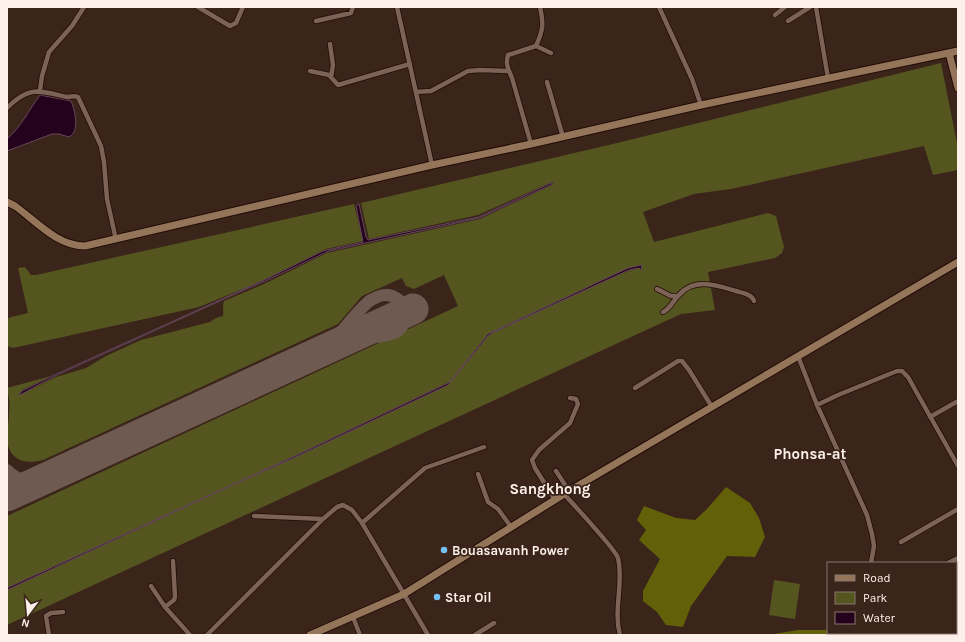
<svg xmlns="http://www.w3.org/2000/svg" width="965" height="642" viewBox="0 0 965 642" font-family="Karla,sans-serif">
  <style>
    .green { fill: #555520 }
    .forest { fill: #626109 }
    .water { fill: #24011c; stroke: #65495a }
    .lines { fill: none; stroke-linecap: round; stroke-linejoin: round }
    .taxiway { stroke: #6f5a52; stroke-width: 12 }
    .runway { stroke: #6f5a52; stroke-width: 31 }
    .street-casing { stroke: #210c05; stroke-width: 6 }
    .secondary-casing { stroke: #210c05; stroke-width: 9 }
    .street { stroke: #7c6257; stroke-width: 4.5 }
    .secondary { stroke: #94755a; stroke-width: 7 }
    .poi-dot { fill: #73c1f6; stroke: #3b241a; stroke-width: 1.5 }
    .labels { text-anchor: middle; stroke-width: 3.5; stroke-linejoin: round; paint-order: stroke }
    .poi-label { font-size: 13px; font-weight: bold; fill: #fdf0eb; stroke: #3b241a; text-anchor: start }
    .quarter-label { font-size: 15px; font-weight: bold; fill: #fdf0eb; stroke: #3b241a }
  </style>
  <rect width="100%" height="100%" fill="#3b241a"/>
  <path class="green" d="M941,63l17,85v22l-25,5 -9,-29 -193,43 -37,5 -51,18 11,30 114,-29 8,3 8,31 -2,6 -7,5 -67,14 7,38 -34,4 -674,311v-35l223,-104 68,-30 150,-71 40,-49 6,-4c40,-18 79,-38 120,-55 6,-3 25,-9 28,-12l-14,3 -140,66 -38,48 -3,1 -150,72 -290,133v-72l451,-210 -14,-31 -30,14 -8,-3 -4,-8 -40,18 -24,28 -295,136c-18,5 -35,0 -36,-22 0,-8 2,-17 2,-25 1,-9 0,-17 -2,-25l44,-12 -29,14 -4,6 38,-19 30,-9 20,-12 35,-16 69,-18 6,-4 7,-2c1,-5 -1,-9 1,-15l40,-17 63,-31 153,-34 74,-35 -2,-2 -74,33 -109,24 -8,-36 256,-60z
    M354,204l9,37 -37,8 -64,32 -63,26 -186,41 -6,-2v-27l4,-2 17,-4 -10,-45 7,-1 6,8h5z
    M774,580l26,4 -5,35 -26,-4z"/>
  <path class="forest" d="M726,487l24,16 9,15 6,19 -10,20 -28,-1 -36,50 -8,21 -17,-2 -9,-13 -14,-11v-10l17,-32 -21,-19 7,-10 -9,-10 7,-14 32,12 19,2 12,-11z
    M798,630h30v3h26v2h-86z"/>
  <path class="water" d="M40,95l31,6c4,9 9,31 -2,36l-10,-3h-7l-45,17v-12c14,-12 22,-29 33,-44z
    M551,183l2,1 -74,34 -150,33 -66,31 -17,7 -191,87 -37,20 4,-5 30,-15 210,-95 61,-30 40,-9 -7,-36 3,-2 7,33 2,3 111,-23z
    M642,265l-1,5 -2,-2 -10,2 -135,62 -6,4 -40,49 -150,71 -68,30 -223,104v-2l290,-133 153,-73 38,-48 140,-66z"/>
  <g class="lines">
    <path class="taxiway" d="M318,353l7,-3 6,-6c9,-10 30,-38 40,-44 4,-2 9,-5 14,-5 20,-1 28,27 11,37 -8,5 -41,8 -52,8
      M7,470c8,9 19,12 30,12"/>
    <path class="runway" d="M7,496l406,-187"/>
    <defs>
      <path id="street" d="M198,7l32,19 6,-3 7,-16
        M397,7l35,158
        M659,7l33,72 9,26
        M816,7l12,71
        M775,15l10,-8
        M316,21l35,-8 2,-6
        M788,21l22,-14
        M330,44l3,21 -2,12
        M536,46l15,7
        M310,71l19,4 9,10 72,-21
        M547,82l16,55
        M40,90l2,-14 7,-24 23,-26 12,-19
        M416,92l15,-1 37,-20 12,-1 28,1
        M7,108c23,-23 32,-17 60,-11 4,0 7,-2 11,0l23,49 3,16 3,37 9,41
        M531,144l-19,-66c-3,-8 -7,-13 -4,-23l28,-9c7,-16 8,-21 4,-39
        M657,289l14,7h7
        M663,312c7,-3 10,-11 15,-16 16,-19 38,-11 58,-5 6,2 16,3 18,10
        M798,356l19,49 50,110 5,19 2,12 -3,17
        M635,388l43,-27h4l7,9 23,37
        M817,405l21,-10 59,-24h5l6,6 50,89
        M930,417l28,-16
        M556,471l13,20
        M478,474l10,28 10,7 13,18
        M564,494c9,10 52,56 54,64 6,25 -5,52 2,77
        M555,500l-20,-32 -3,-8 7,-10 31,-27 8,-19 -2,-5 -6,-1
        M254,516l69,3
        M362,523l63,-55 59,-21
        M901,542l57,-33
        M948,563l10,-5
        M151,586l14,21 25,28
        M165,607l9,-7 1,-3 -2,-36
        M353,617l7,18
        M952,633l6,2
        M49,635l-3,-19 5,-3 12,-1
        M207,635l116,-116 14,-12 6,-2 9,5 10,13 66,112
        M475,635l19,-12
        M858,635l1,-2"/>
      <path id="secondary" d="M949,53l9,35
        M7,202l8,4c21,15 42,40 70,40l347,-81 99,-21 170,-39 257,-54
        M310,635l94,-41 165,-103 389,-229"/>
    </defs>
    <use href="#street" class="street-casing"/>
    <use href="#secondary" class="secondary-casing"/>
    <use href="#street" class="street"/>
    <use href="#secondary" class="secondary"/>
  </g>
  <g class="poi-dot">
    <circle cx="444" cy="550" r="4"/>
    <circle cx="437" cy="597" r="4"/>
  </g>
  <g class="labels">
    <g class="poi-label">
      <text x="452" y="555">Bouasavanh Power</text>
      <text x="445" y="602">Star Oil</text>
    </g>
    <g class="quarter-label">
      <text x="810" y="459">Phonsa-at</text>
      <text x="550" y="494">Sangkhong</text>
    </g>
  </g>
  <rect width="965" height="642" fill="none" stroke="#fdf0eb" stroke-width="16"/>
  <rect x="827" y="562" width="130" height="72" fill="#3b241a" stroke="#89766e"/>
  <rect x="835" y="575" width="20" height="6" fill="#94755a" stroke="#89766e"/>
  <text x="863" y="582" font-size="12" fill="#fdf0eb">Road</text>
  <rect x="835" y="592" width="20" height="12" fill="#555520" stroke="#89766e"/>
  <text x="863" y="602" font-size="12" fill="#fdf0eb">Park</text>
  <rect x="835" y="612" width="20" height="12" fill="#24011c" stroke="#89766e"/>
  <text x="863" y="622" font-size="12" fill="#fdf0eb">Water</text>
  <g transform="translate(28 614) rotate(196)" stroke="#3b241a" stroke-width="3" paint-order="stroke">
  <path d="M0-3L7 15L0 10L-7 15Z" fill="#fdf0eb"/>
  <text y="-6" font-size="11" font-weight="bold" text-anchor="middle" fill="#fdf0eb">N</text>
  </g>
</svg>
